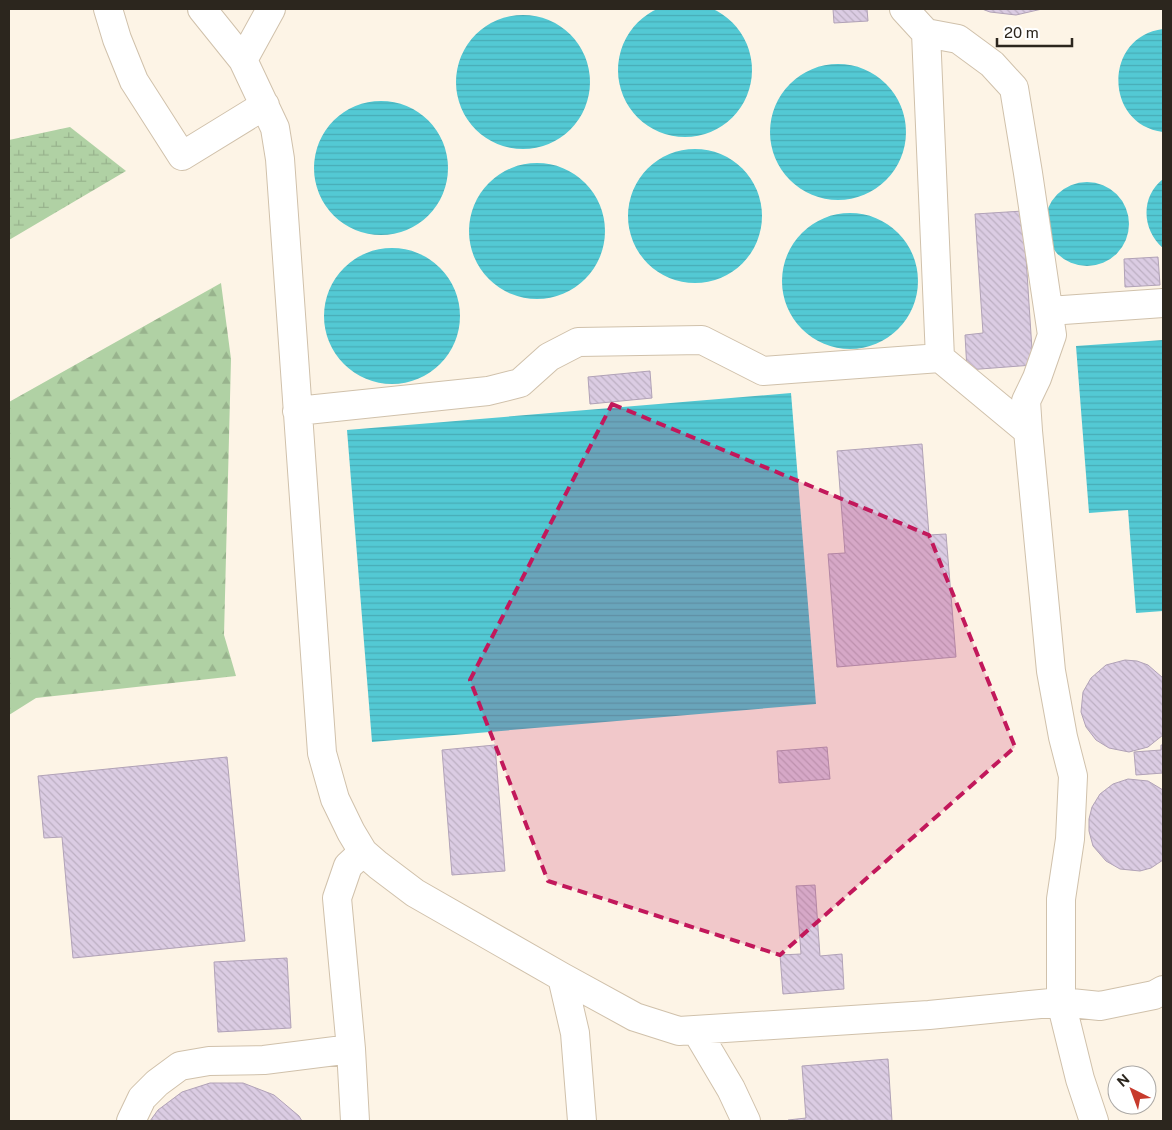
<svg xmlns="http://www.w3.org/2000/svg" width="1172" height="1130" viewBox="0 0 1172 1130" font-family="'Public Sans',sans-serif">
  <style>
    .forest { fill: url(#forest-firs) }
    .wetland { fill: url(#wetland-marsh) }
    .water { fill: url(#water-rules) }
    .building { fill: url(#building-back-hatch); stroke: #b1a2b7 }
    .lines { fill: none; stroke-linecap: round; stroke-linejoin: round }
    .minor-casing { stroke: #d0c1ab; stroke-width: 30 }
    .minor { stroke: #fff; stroke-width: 28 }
    .marked { fill: #c2185b; fill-opacity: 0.2; stroke: #c2185b; stroke-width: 4; stroke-dasharray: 10 6; stroke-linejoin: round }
  </style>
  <defs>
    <pattern id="forest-firs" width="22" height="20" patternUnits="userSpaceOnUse" patternTransform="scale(1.25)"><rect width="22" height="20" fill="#b0d1a4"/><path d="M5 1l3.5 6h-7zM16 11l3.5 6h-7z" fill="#98b38d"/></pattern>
    <pattern id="wetland-marsh" width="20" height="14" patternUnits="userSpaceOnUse" patternTransform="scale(1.25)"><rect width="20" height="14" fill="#b0d1a4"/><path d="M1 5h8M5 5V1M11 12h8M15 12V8" fill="none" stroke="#98b38d"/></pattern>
    <pattern id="water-rules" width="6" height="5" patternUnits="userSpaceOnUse" patternTransform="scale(1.25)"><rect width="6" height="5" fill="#53c9d4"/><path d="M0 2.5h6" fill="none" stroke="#48acb6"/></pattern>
    <pattern id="building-back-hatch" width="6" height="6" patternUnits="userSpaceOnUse" patternTransform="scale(1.25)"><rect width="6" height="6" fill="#dbcce3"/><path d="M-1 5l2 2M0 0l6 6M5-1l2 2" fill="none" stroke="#bcafc2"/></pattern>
  </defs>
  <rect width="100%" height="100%" fill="#fdf4e6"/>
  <path class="forest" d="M221,283l10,76 -7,276 12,41 -200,22 -27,17v-313z"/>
  <path class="wetland" d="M70,127l56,44 -117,69v-100z"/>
  <path class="water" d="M618 70a67 67 0 1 1 134 0a67 67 0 1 1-134 0Z
    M456 82a67 67 0 1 1 134 0a67 67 0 1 1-134 0Z
    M1163,29v103c-60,-8 -59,-96 0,-103z
    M770 132a68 68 0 1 1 136 0a68 68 0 1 1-136 0Z
    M314 168a67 67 0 1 1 134 0a67 67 0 1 1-134 0Z
    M628 216a67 67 0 1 1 134 0a67 67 0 1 1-134 0Z
    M469 231a68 68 0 1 1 136 0a68 68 0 1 1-136 0Z
    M1163,179v69c-21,-18 -23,-51 0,-69z
    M1045 224a42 42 0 1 1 84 0a42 42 0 1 1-84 0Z
    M782 281a68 68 0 1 1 136 0a68 68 0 1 1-136 0Z
    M324 316a68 68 0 1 1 136 0a68 68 0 1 1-136 0Z
    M1163,340v271l-27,2 -8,-103 -39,3 -13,-167z
    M791,393l25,311 -444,38 -25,-312z"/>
  <path class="building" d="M833,9h34l1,12 -34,2z
    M982,9h60l-26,6 -26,-3z
    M1023,211l10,154 -66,5 -2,-35 18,-2 -8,-119z
    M1158,257l2,28 -35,2 -1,-28z
    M650,371l2,27 -62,6 -2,-27z
    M922,444l7,91 17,-1 10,123 -119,10 -9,-113 17,-1 -8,-102z
    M1125,660l12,1 11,4 15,13v57l-15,12 -19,5 -20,-4 -13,-8 -10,-13 -5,-15 2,-20 8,-14 15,-13z
    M495,745l10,126 -53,4 -10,-125z
    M1161,745h2v31v-3l-27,2 -2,-23 27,-2z
    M827,747l3,32 -51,4 -2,-32z
    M227,757l18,184 -172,17 -11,-121 -18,1 -6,-62z
    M1128,779l20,2 15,9v70l-12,8 -11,3 -20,-2 -14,-8 -13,-15 -4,-15v-12l3,-12 8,-13 13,-10z
    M815,885l5,71 22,-2 2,35 -61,5 -3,-39 21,-1 -5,-68z
    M287,958l4,70 -73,4 -4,-70z
    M888,1059l4,62h-103l-1,-1 18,-2 -4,-52z
    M210,1083h33l31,12 25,21 3,5h-152l8,-11 24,-18z"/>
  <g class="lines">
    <defs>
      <path id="minor" d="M108,9l9,30 17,42 48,75 83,-51
        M202,9l41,51
        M271,9l-28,51 32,68 5,31 42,594 13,46 16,33 12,20 15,13 37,28 147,84 73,40 44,14 250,-16 132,-13 39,4 54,-11 9,-5
        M904,9l22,24 14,325
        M926,33l32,6 34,25 22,24 14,85 24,162 -15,43 -11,23 2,30
        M1049,311l114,-8
        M297,411l191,-20 32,-8 29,-26 29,-15 124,-2 61,31 177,-13 88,73 23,240 12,66 10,39 -3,63 -9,60v103l19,77 14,42
        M562,977l13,56 7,88
        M696,1030l35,59 15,32
        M131,1121l11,-23 15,-15 23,-17 29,-5 55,-1 87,-11
        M355,1121l-4,-72 -14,-151 11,-32 15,-14"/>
    </defs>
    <use href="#minor" class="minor-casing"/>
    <use href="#minor" class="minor"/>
  </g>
  <path class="marked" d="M612,404l317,131 86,212 -235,208 -232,-74 -78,-201z"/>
  <rect width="1172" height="1130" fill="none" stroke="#2c261e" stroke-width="20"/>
  <g transform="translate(1132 1090) rotate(318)"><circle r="24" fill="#ffffff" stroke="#aba8a5"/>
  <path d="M0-4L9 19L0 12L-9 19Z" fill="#c73a2c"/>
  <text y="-8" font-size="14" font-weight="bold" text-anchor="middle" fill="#2c261e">N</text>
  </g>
  <path d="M997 38v8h75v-8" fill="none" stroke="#2c261e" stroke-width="2.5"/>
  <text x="1004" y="38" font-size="15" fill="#2c261e" stroke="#ffffff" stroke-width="4" paint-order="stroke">20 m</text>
</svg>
